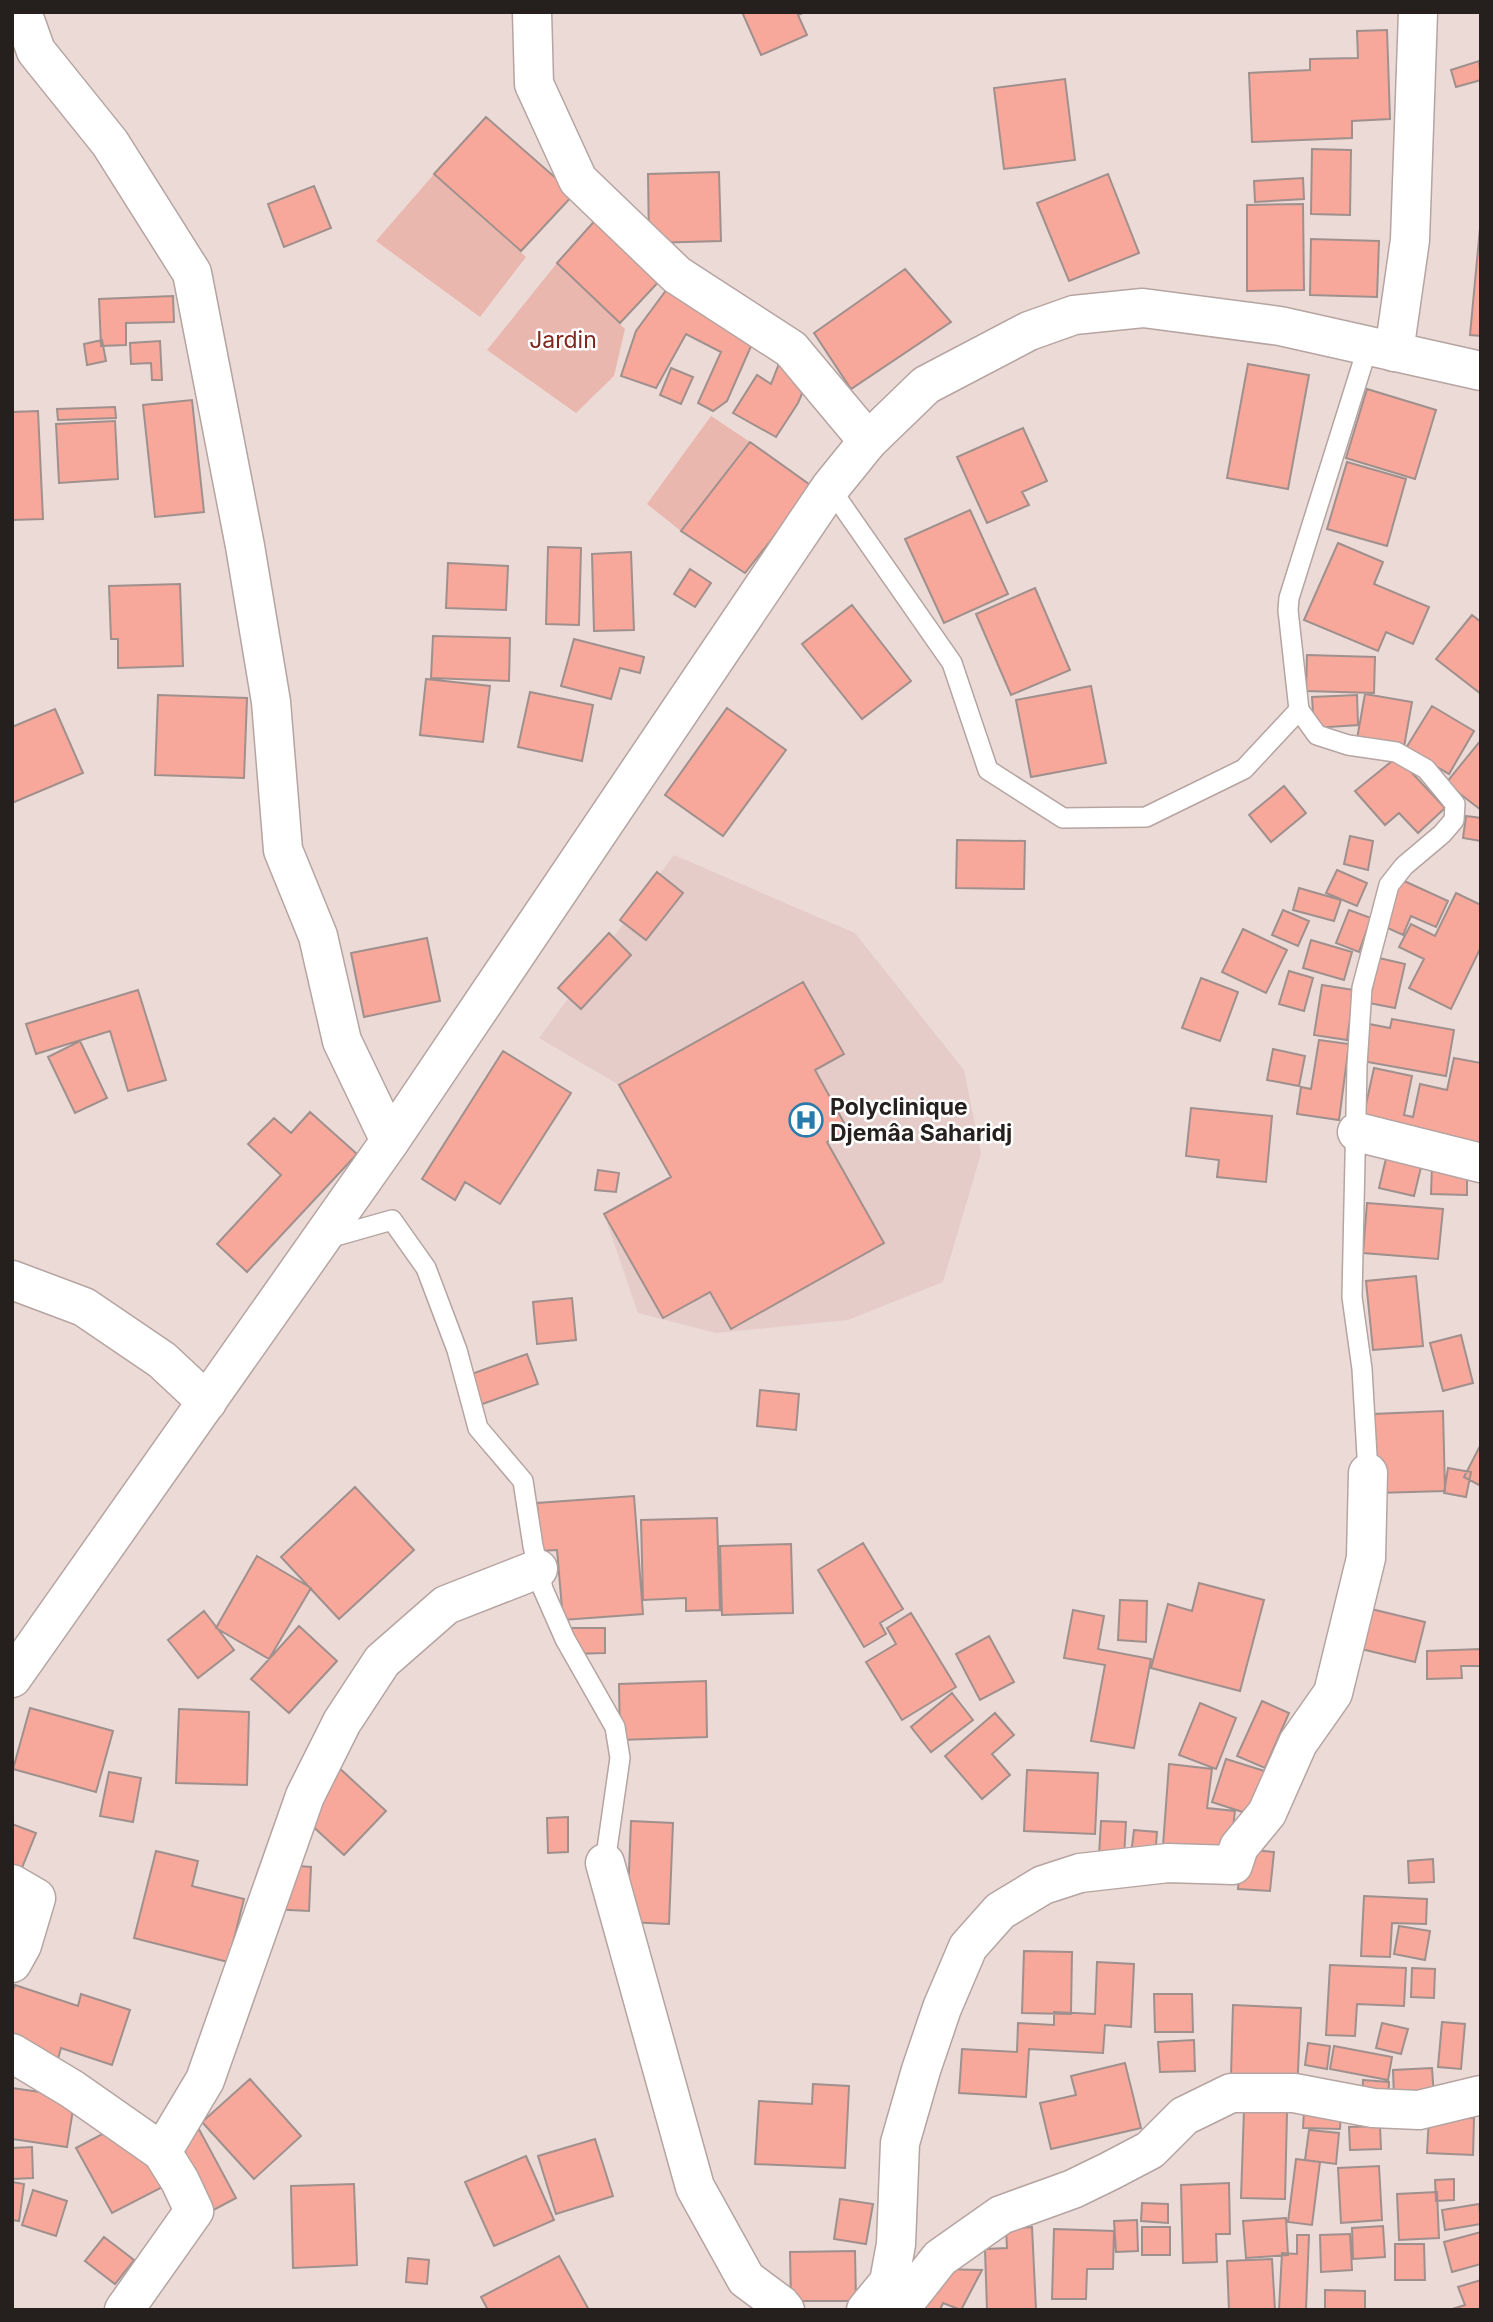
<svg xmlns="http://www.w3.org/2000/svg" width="1493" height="2322" viewBox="0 0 1493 2322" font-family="Inter,sans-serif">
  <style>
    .built { fill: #e5ccc8 }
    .green { fill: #e9b7ae }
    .building { fill: #f7a89b; stroke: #a0908d; stroke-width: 2 }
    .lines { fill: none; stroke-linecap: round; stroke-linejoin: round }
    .lane-casing { stroke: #b5a4a1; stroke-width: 22 }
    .street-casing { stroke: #b5a4a1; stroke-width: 41 }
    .secondary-casing { stroke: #b5a4a1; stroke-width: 41 }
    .lane { stroke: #fff; stroke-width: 19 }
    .street { stroke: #fff; stroke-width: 38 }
    .secondary { stroke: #fff; stroke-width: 38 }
    .labels { text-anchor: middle; stroke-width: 5; stroke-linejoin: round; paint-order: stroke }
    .park-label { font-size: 23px; fill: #81261d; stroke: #fff }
    .poi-label { font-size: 23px; font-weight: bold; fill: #251f1d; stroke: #fff; text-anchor: start }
  </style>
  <rect width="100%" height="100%" fill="#ecdad7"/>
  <path class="built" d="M674,855l181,78 109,137 17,84 -38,128 -95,38 -132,13 -78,-20 -34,-99 67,-38 -52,-91 -80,-47z"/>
  <path class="green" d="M434,174l92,83 -46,60 -104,-76z
    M557,263l68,66 -11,47 -38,37 -89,-63z
    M711,416l39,26 -69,89 -34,-27z"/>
  <path class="building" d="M742,12h63l-7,3 9,20 -46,20z
    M1387,30l3,89 -38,2v17l-100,4 -3,-69 61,-3v-11l48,-1 -1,-27z
    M1479,61l2,19 -25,7 -5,-17z
    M1065,79l10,81 -71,9 -10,-81z
    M486,117l88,77 -53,57 -87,-77z
    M1312,149l39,1 -1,65 -39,-1z
    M719,172l2,69 -72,2 -1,-69z
    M1108,174l31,79 -70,28 -32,-78z
    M1303,178l1,21 -49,3 -1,-21z
    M314,186l17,42 -47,19 -16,-43z
    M1303,204l1,86 -57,1v-86z
    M599,216l65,60 -44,47 -63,-60z
    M1480,228h1v108l-11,-1z
    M1311,239l68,2 -2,56 -67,-2z
    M905,269l46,53 -100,67 -37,-56z
    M667,289l85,55 -25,57 -14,10 -15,-8 23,-51 -35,-18 -30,54 -35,-12 15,-45z
    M173,296l1,26 -48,1v22l-25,1 -2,-47z
    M102,340l4,21 -19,4 -3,-21z
    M160,341l2,39h-10l-1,-17 -20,1 -1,-21z
    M782,356l28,19 -12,28 -22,34 -43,-24 24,-38 14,9z
    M1248,364l61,11 -21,114 -61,-11z
    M671,368l22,9 -12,27 -21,-9z
    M1367,389l69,21 -21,69 -69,-21z
    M192,400l12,112 -49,5 -12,-112z
    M115,407l1,11 -58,2 -1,-11z
    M38,411l5,108 -31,1v-108z
    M115,421l3,58 -59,4 -3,-59z
    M1023,428l24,53 -25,11 7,13 -42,18 -30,-66z
    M750,442l63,45 -68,86 -64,-42z
    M1347,462l59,17 -19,67 -60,-17z
    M970,510l38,84 -64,29 -39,-84z
    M1338,543l45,19 -9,22 55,23 -16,37 -27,-12 -8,19 -74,-31z
    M548,547l33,1 -2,77 -33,-1z
    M631,552l3,78 -40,1 -2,-77z
    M448,563l60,3 -2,44 -60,-2z
    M690,569l21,14 -16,24 -21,-13z
    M180,584l3,82 -65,2v-29h-7l-2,-53z
    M1035,588l35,82 -59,25 -35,-81z
    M852,605l59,76 -49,38 -60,-75z
    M1472,615l9,7v72l-45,-35z
    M433,636l77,2 -1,43 -78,-3z
    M574,639l70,18 -4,16 -20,-5 -9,31 -50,-13z
    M1307,655l68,2 -1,36 -68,-2z
    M426,679l64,7 -7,56 -63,-7z
    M1091,686l15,77 -75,14 -15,-77z
    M530,692l63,13 -11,56 -64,-14z
    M1365,694l47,8 -8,45 -47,-8z
    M158,695l89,3 -3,80 -89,-3z
    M1357,695l1,30 -44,3 -2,-31z
    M1432,706l42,25 -25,43 -43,-26z
    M727,708l59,42 -63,86 -58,-41z
    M55,709l28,64 -71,30v-76z
    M1481,740v70l-35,-27z
    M1397,757l48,51 -27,25 -19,-20 -14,12 -30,-34z
    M1284,786l22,27 -35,29 -22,-27z
    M1466,816l15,2v23l-18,-3z
    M1350,836l23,5 -5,29 -24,-6z
    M957,840l68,1 -1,48 -68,-1z
    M1337,870l30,13 -10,23 -31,-13z
    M657,872l26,21 -37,47 -26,-20z
    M1402,880l46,21 -12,26 -25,-11 -8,19 -22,-10z
    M1299,888l42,12 -7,21 -41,-11z
    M1456,893l25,12v42l-30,62 -42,-21 15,-29 -25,-12 12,-23 24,12z
    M1283,910l26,11 -11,25 -26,-11z
    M1349,910l22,8 -12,34 -23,-9z
    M1243,929l44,21 -21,43 -44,-21z
    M609,933l22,22 -50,54 -23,-21z
    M427,938l13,63 -76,16 -13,-64z
    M1311,940l41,12 -8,28 -41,-12z
    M1379,958l26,6 -10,44 -26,-5z
    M1289,971l24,7 -9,33 -25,-7z
    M1201,978l37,14 -18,49 -38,-13z
    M803,982l41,72 -29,16 33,60 -21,12 57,101 -153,86 -21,-37 -47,26 -59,-104 67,-37 -52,-92z
    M1322,985l32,5 -7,50 -33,-5z
    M138,990l28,90 -38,11 -18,-60 -74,23 -10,-30z
    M1392,1019l62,11 -8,46 -84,-15 7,-37 21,4z
    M1319,1040l30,4 -10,76 -42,-6 4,-27 10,2z
    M80,1041l27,57 -32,15 -27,-56z
    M1273,1049l32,7 -6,30 -32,-6z
    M503,1051l68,42 -71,111 -35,-22 -10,18 -33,-21z
    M1454,1058l27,5v89l-120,-25 13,-59 38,8 -8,39 9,2 7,-33 27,6z
    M1191,1108l81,8 -6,66 -49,-5 2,-17 -33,-4z
    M310,1112l47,42 -110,118 -30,-28 64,-69 -33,-31 26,-26 17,15z
    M1388,1150l35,9 -9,37 -35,-8z
    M1432,1165l35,2v28l-36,-1z
    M598,1170l21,3 -3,19 -21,-2z
    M1367,1203l76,6 -5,50 -75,-6z
    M1416,1276l7,70 -50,4 -7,-69z
    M572,1298l4,42 -39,4 -4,-42z
    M1461,1335l12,48 -30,8 -13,-48z
    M527,1354l11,30 -61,22 -11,-30z
    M760,1390l39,4 -3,36 -39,-4z
    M1443,1411l2,80 -69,2 -3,-79z
    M1481,1444v42l-17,-9z
    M1448,1468l23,4 -5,25 -22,-4z
    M355,1487l59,63 -75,69 -58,-62z
    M634,1496l9,118 -80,6 -6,-70 -17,1 -3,-48z
    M717,1518l3,92 -34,1v-13l-43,2 -2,-80z
    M863,1543l40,66 -23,14 6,11 -22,13 -46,-77z
    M791,1544l2,69 -71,2 -2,-69z
    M257,1556l54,32 -42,71 -53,-31z
    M1199,1583l65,17 -24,91 -89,-23 17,-64 24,7z
    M1120,1600l27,1 -1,41 -28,-2z
    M1363,1607l62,15 -10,40 -62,-15z
    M1073,1610l31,6 -6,33 53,10 -17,89 -43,-7 14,-76 -41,-7z
    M204,1611l30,39 -36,28 -30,-38z
    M911,1613l45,74 -54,33 -36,-58 30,-18 -9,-16z
    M299,1626l38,35 -48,52 -38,-34z
    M572,1628h33v25l-33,1z
    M989,1636l25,46 -34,18 -24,-46z
    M1481,1649v17h-20l1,12 -35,1v-28z
    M706,1681l1,56 -87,3 -1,-56z
    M952,1693l21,27 -42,32 -20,-25z
    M1262,1701l27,12 -24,55 -28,-12z
    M1200,1703l36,15 -20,51 -37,-14z
    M30,1708l83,23 -17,61 -83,-23z
    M179,1709l70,3 -2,73 -71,-2z
    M995,1713l19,22 -22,19 18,21 -28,24 -37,-43z
    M1226,1759l45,14 -13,44 -46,-15z
    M1169,1764l43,5 -5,39 28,3 -6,49 -66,-14z
    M337,1766l49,45 -42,44 -49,-45z
    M1027,1770l71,3 -3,61 -71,-3z
    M109,1772l32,6 -8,44 -33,-6z
    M568,1817v35l-20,1 -1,-35z
    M631,1821l42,2 -4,101 -42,-2z
    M1101,1821l25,1 -2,35 -25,-1z
    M12,1824l24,9 -21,52 -3,-1z
    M1134,1830l23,2 -2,26 -24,-3z
    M1241,1849l33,3 -4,39 -32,-2z
    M156,1851l42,10 -6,25 52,13 -16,63 -94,-24z
    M1433,1859l1,23 -25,1 -1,-22z
    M272,1864l39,3 -2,44 -39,-2z
    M1364,1896l63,3 -1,25 -34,-1 -2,34 -29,-1z
    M1399,1926l31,5 -5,29 -31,-6z
    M1024,1951l48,1 -1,62 -49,-1z
    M1097,1962l37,2 -3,63 -26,-2 -2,28 -74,-4 -3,48 -67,-4 3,-44 55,3 1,-29 36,2v-13l41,2z
    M1330,1965l76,3 -2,38 -47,-2 -2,32 -29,-1z
    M1412,1968l23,1 -1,29 -23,-1z
    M15,1985l63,21 3,-12 49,16 -18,55 -51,-17 -6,22 -43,-14v-63z
    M1154,1994h38l1,38h-38z
    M1233,2005l68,3 -4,84 -66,-16z
    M1442,2022l23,2 -4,45 -23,-2z
    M1382,2023l26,6 -7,25 -25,-6z
    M1194,2040l1,31 -35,1 -2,-30z
    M1308,2043l22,3 -3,23 -22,-4z
    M1334,2046l58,11 -4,23 -58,-11z
    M1125,2063l16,65 -90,21 -11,-46 36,-8 -5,-19z
    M1432,2068l2,28 -40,2 -1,-28z
    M250,2079l51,57 -47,43 -52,-57z
    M1363,2080l26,2 -1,23 -26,-1z
    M813,2084l36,2 -4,82 -90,-4 4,-63 53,3z
    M12,2088l63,9 -8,50 -55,-8z
    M187,2107l49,91 -45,24 -21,-39 -58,30 -36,-65 47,-25 7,14z
    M1244,2110l43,2 -2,87 -44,-1z
    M1304,2111l37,2 -1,16 -37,-1z
    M1429,2117l45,1 -1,37 -46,-2z
    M1380,2126l1,23 -31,1 -1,-23z
    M1309,2130l30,3 -3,31 -31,-4z
    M595,2139l18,57 -57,18 -18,-58z
    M32,2147l1,31 -21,1v-31z
    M526,2156l28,64 -60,26 -29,-64z
    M1296,2159l24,3 -8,63 -24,-3z
    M1379,2166l3,54 -41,3 -3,-55z
    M1454,2179v21l-18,1 -1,-21z
    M12,2182l12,2 -5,37 -7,-1z
    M1229,2183l1,51h-14l1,28 -34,1 -2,-78z
    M354,2184l3,81 -64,3 -2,-82z
    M33,2190l34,11 -11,35 -34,-11z
    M1437,2192l2,46 -40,2 -2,-46z
    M840,2199l33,5 -7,40 -32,-5z
    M1142,2203l26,1v19l-27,-2z
    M1479,2204l2,20 -36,6 -3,-20z
    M1286,2218l2,37 -42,3 -3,-37z
    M1137,2220l1,31 -22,1 -2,-31z
    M1383,2226l2,31 -32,2 -1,-31z
    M1032,2227l4,83h-49l-2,-61 22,-1 -1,-19z
    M1142,2227h28v28h-28z
    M1054,2229l60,2 -1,38h-26l-1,30h-34z
    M1481,2232v32l-29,8 -8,-30z
    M1350,2234l2,36 -31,2 -1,-37z
    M1297,2235h12l-3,74h-27l3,-56 15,1z
    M104,2237l30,23 -19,24 -30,-23z
    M1395,2244h29l1,36h-30z
    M855,2251l1,50h-65l-1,-49z
    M559,2256l30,54h-101l-7,-13z
    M408,2258l21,2 -2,24 -21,-2z
    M1272,2259l3,51h-46l-2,-49z
    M938,2269l44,1 -21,40 -18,-7 -3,7h-27z
    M1481,2280v30h-32l16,-5 -7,-18z
    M1325,2290l40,1v19h-40z"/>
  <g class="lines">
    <defs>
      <path id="lane" d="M830,488l122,175 36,107 75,48 83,-1 98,-48 55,-59 -11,-100 1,-12 79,-252
        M1299,710l18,25 31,10 48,7 30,17 29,35 -1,16 -12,14 -38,32 -15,19 -27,103 -5,78 -5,231 10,72 6,104
        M325,1239l67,-19 34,48 31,82 21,78 45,53 10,65 10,43 22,50 50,88 5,31 -15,105"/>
      <path id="street" d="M22,12l14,39 74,92 82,130 53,273 26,156 12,148 35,86 24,105 48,100
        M532,12l2,72 44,96 99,95 114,74 77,92
        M1394,352l16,-112 8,-228
        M1357,1132l124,31
        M12,1280l72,27 78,53 45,42
        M605,1863l90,324 51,92 35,26 4,5
        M12,1884l24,14 -14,47 -10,18
        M12,2053l60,36 90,63 18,29 14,30 -70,99
        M162,2152l43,-72 100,-284 37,-74 40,-61 64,-56 92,-36
        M866,2310l23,-28 7,-38 4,-101 21,-73 21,-62 26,-61 32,-36 43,-26 37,-12 88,-10 65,2 6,-18 28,-34 31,-70 35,-50 33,-135 2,-85
        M899,2310l41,-52 61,-43 72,-26 37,-18 40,-21 34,-34 47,-23h63l79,15 46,2 62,-15"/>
      <path id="secondary" d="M12,1678l378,-537 440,-653 38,-47 58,-56 103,-54 45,-16 69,-7 137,18 201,45"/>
    </defs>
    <use href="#lane" class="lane-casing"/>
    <use href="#street" class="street-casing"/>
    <use href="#secondary" class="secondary-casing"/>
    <use href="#lane" class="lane"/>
    <use href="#street" class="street"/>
    <use href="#secondary" class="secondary"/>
  </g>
  <defs>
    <symbol id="hospital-ring" viewBox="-11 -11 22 22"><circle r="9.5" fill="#fff" stroke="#297bac" stroke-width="1.5"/><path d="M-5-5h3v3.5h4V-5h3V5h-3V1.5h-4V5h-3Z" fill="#297bac"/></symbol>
  </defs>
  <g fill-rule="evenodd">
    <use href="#hospital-ring" x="787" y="1101" width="38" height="38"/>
  </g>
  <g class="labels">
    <g class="park-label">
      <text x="563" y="348">Jardin</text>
    </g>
    <g class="poi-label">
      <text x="830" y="1115">Polyclinique<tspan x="830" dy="26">Djemâa Saharidj</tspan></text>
    </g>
  </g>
  <rect width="1493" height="2322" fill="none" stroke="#251f1d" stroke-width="28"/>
</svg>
